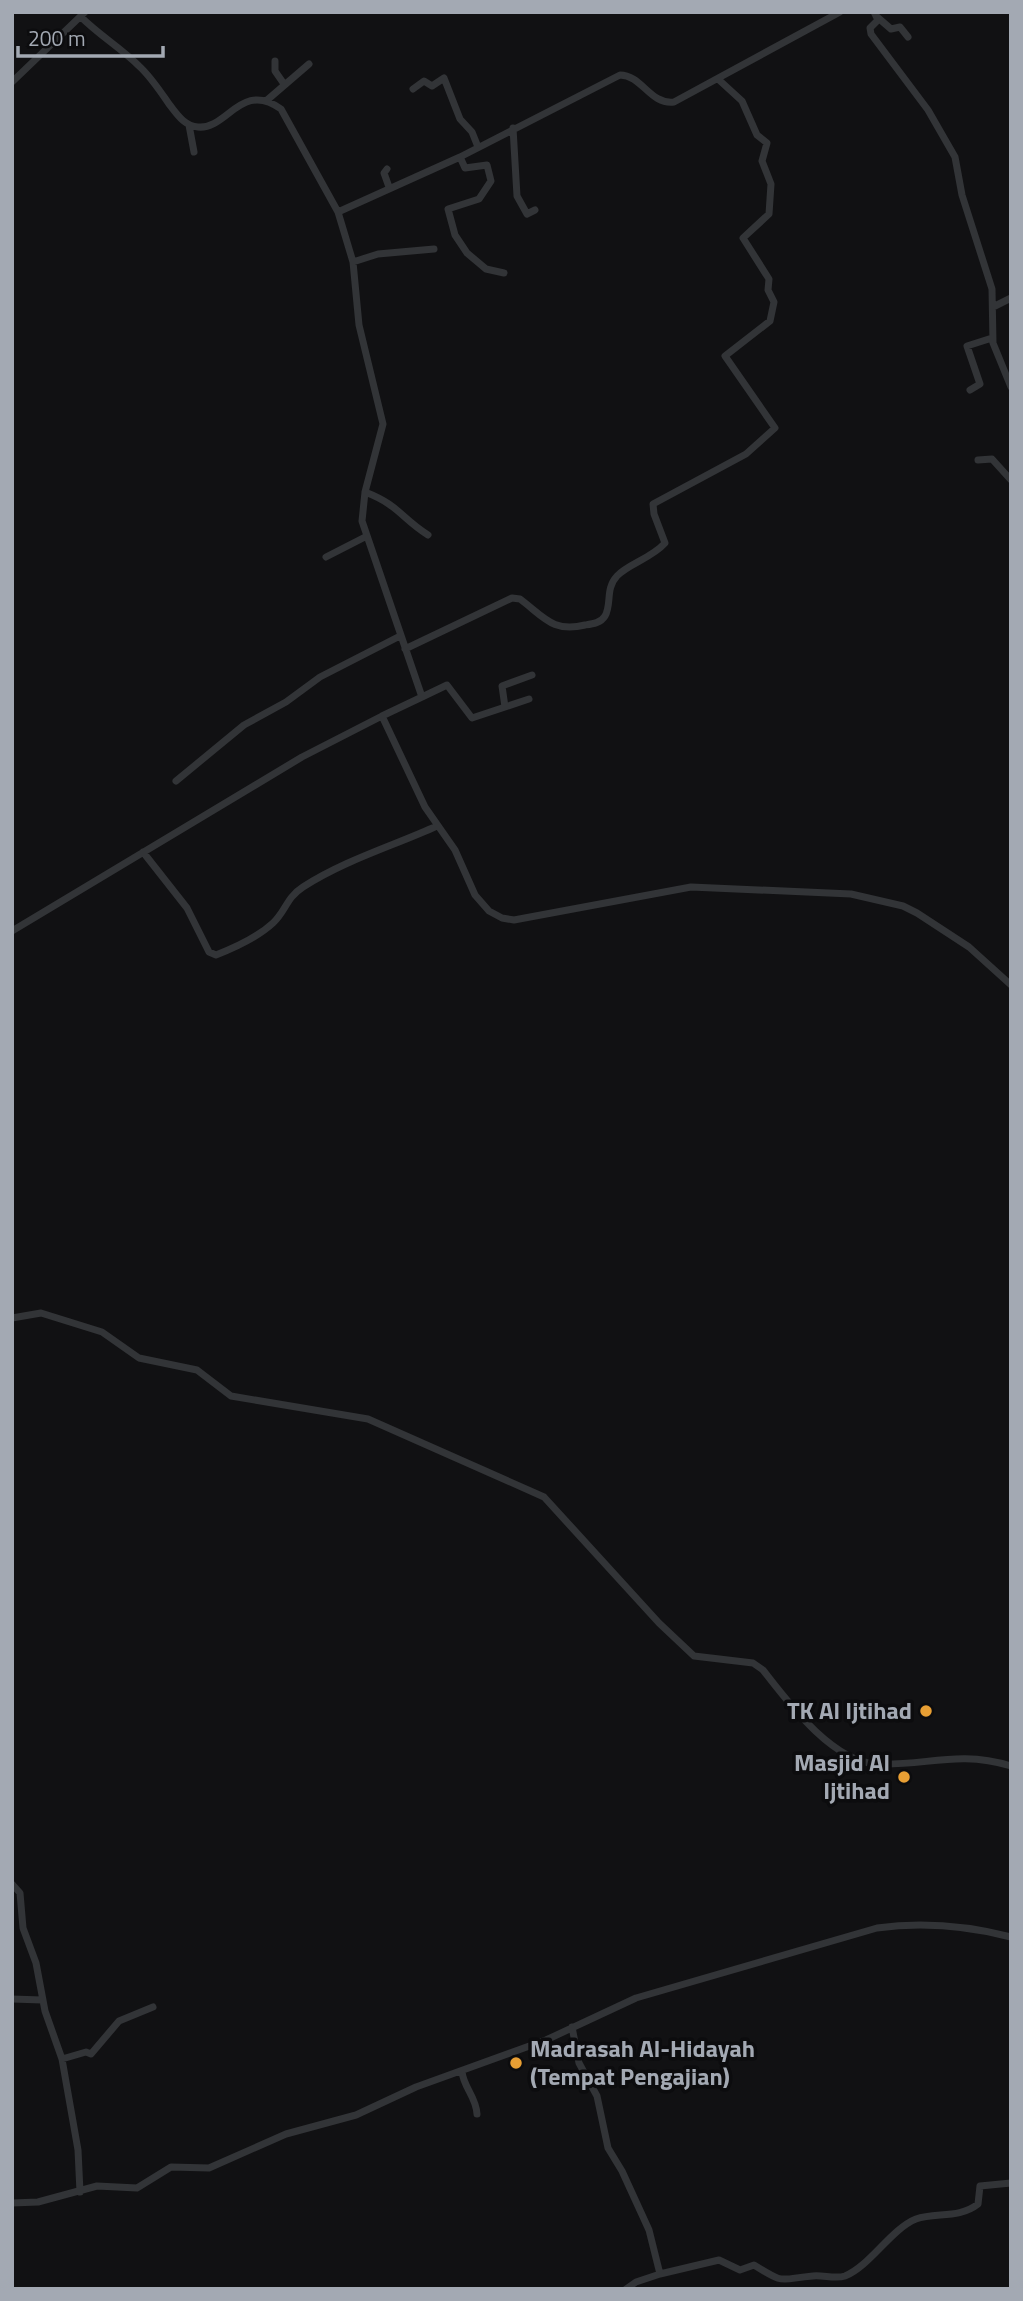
<svg xmlns="http://www.w3.org/2000/svg" width="1023" height="2301" viewBox="0 0 1023 2301" font-family="'Titillium Web',sans-serif">
  <style>
    .lines { fill: none; stroke-linecap: round; stroke-linejoin: round }
    .minor { stroke: #323437; stroke-width: 7 }
    .poi-dot { fill: #e89f34; stroke: #0c0c0e; stroke-width: 2.5 }
    .labels { text-anchor: middle; stroke-width: 7; stroke-linejoin: round; paint-order: stroke }
    .poi-label { font-size: 24px; font-weight: bold; fill: #a3a9b3; stroke: #0c0c0e; text-anchor: end }
  </style>
  <rect width="100%" height="100%" fill="#111113"/>
  <g class="lines">
    <path class="minor" d="M874,12l4,8 -8,8 1,6 57,76 27,47 7,38 30,94 1,54 18,44
      M876,16l15,13 9,-2 8,10
      M81,17c18,18 40,31 58,49 12,11 21,25 30,38 8,10 15,22 29,23 29,3 43,-47 83,-18l57,103 15,50 6,63 24,99 -18,68 -3,29 60,176 -40,19
      M275,61v10l9,13
      M12,82l73,-70
      M413,89l11,-8 8,5 12,-8 16,41 12,13 6,15
      M266,101l43,-37
      M189,125l5,27
      M513,128l4,68 10,18 8,-4
      M460,157l5,11 22,-3 4,16 -12,18 -31,10 7,26 12,18 19,16 18,4
      M387,169l-3,4 5,14
      M338,212l122,-55 160,-82c22,0 30,30 54,27l166,-90
      M353,262l25,-8 56,-5
      M993,307l18,-9
      M970,390l10,-6 -13,-38 25,-8
      M978,460l14,-1 19,21
      M365,492c34,13 36,26 63,43
      M326,557l41,-21
      M405,649l107,-51 8,1c24,18 33,34 65,26 7,-1 16,-2 20,-9 7,-12 0,-27 12,-40 11,-12 35,-18 48,-33l-11,-29 -1,-10 93,-50 29,-26 -50,-72 45,-35 4,-19 -6,-12 1,-11 -26,-41 26,-24 2,-30 -9,-23 5,-18 -10,-8 -15,-34 -24,-22
      M422,697l25,-12 25,33 57,-19
      M505,707l-3,-21 30,-11
      M176,781l68,-56 42,-23 34,-25 80,-41
      M143,852l44,56 22,44 7,3c18,-7 43,-19 57,-32 13,-12 13,-25 30,-36 42,-27 90,-41 134,-61
      M12,931l290,-174 80,-41 43,91 30,43 20,45 14,16 13,7 12,2 177,-33 160,7 52,12 14,7 52,34 42,38
      M12,1318l29,-5 61,19 37,26 58,12 34,26 137,23 176,78 115,126 35,33 59,7 10,7c25,32 69,92 114,94 50,2 80,-14 134,2
      M12,1884l8,9 3,35 13,35 9,48 17,48 16,91 2,42
      M12,1999l30,1
      M572,2027l7,36 18,33 11,52 14,23 27,59 11,44 -24,8 -10,7
      M62,2059l24,-7 5,2 28,-33 34,-14
      M462,2071c1,16 14,25 15,43
      M12,2203l26,-1 59,-16 40,2 34,-21 38,1 77,-34 70,-19 60,-28 130,-47 90,-42 241,-70c44,-6 91,-2 134,9
      M660,2274l59,-14 21,10 14,-5c32,20 24,14 59,11 10,-1 23,3 32,0 25,-10 46,-47 71,-57 20,-7 43,0 62,-15l2,-18 31,-3"/>
  </g>
  <g class="poi-dot">
    <circle cx="926" cy="1711" r="7"/>
    <circle cx="904" cy="1777" r="7"/>
    <circle cx="516" cy="2063" r="7"/>
  </g>
  <g class="labels">
    <g class="poi-label">
      <text x="912" y="1719">TK Al Ijtihad</text>
      <text x="890" y="1771">Masjid Al<tspan x="890" dy="28">Ijtihad</tspan></text>
      <text x="530" y="2057" text-anchor="start">Madrasah Al-Hidayah<tspan x="530" dy="28">(Tempat Pengajian)</tspan></text>
    </g>
  </g>
  <rect width="1023" height="2301" fill="none" stroke="#a3a9b3" stroke-width="28"/>
  <path d="M18 46v10h145v-10" fill="none" stroke="#a3a9b3" stroke-width="3.5"/>
  <text x="28" y="46" font-size="21" fill="#a3a9b3" stroke="#0c0c0e" stroke-width="5" paint-order="stroke">200 m</text>
</svg>
